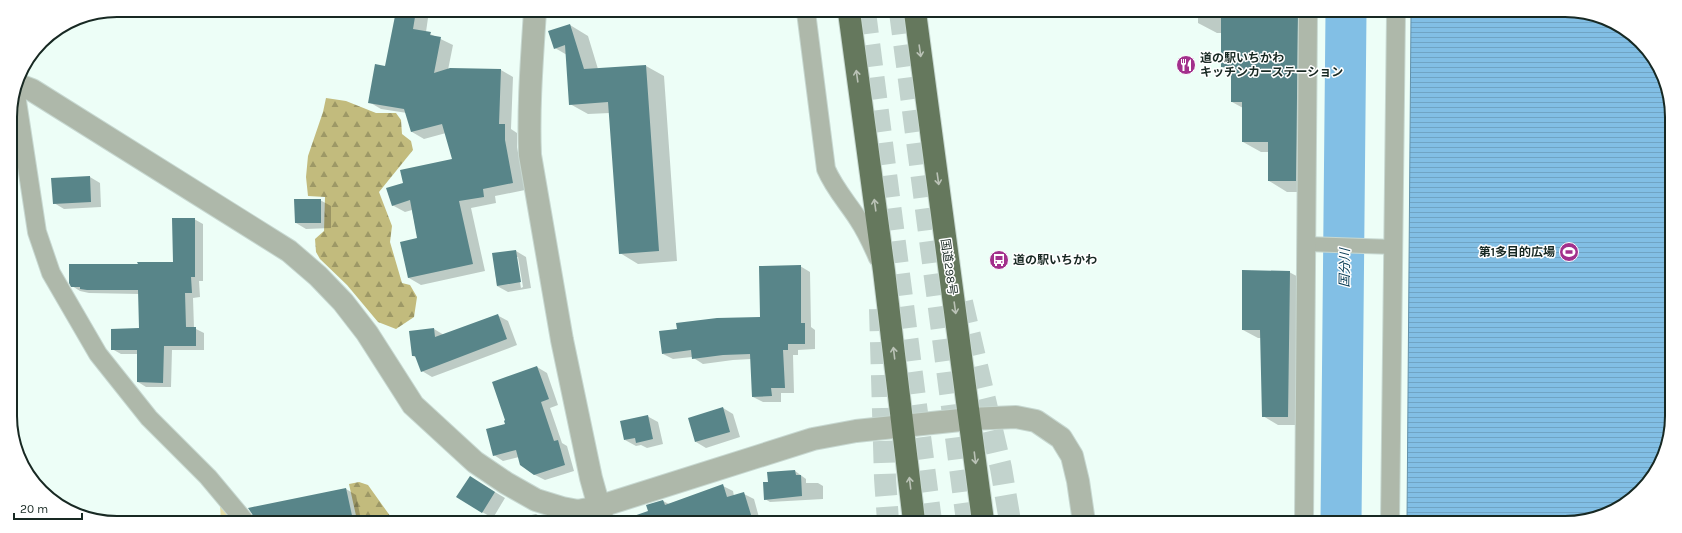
<svg xmlns="http://www.w3.org/2000/svg" width="1682" height="533" viewBox="0 0 1682 533" font-family="Karla,'Noto Sans JP',sans-serif">
  <style>
    .green { fill: #e4dea8 }
    .forest { fill: url(#forest-firs) }
    .water { fill: url(#water-rules); stroke: #6292ab }
    .shadow { fill: #0003; fill-rule: evenodd }
    .lines { fill: none; stroke-linecap: round; stroke-linejoin: round }
    .river { stroke: #82bfe5; stroke-width: 41 }
    .building { fill: #588589 }
    .motorway-tunnel { stroke: #c2d3cd; stroke-width: 22; stroke-dasharray: 22 11; stroke-linecap: butt }
    .pedestrian-casing { stroke: #c7d8d1; stroke-width: 16 }
    .minor-casing { stroke: #c7d8d1; stroke-width: 20 }
    .tertiary-casing { stroke: #c7d8d1; stroke-width: 24 }
    .trunk-casing { stroke: #c7d8d1; stroke-width: 24 }
    .pedestrian { stroke: #aeb8aa; stroke-width: 14 }
    .minor { stroke: #aeb8aa; stroke-width: 18 }
    .tertiary { stroke: #aeb8aa; stroke-width: 22 }
    .trunk { stroke: #65785d; stroke-width: 22 }
    .oneway { stroke: #bac2b6 }
    .labels { text-anchor: middle; stroke-width: 3; stroke-linejoin: round; paint-order: stroke }
    .poi-label { font-size: 12px; font-weight: bold; fill: #182923; stroke: #fff; text-anchor: start }
    .street-label { font-size: 12px; fill: #182923; stroke: #fff }
    .water-label { font-size: 13px; font-style: italic; fill: #073b54; stroke: #fff }
    .rim { fill: none; stroke: #182923; stroke-width: 2 }
  </style>
  <defs>
    <pattern id="forest-firs" width="22" height="20" patternUnits="userSpaceOnUse"><rect width="22" height="20" fill="#c2bb7d"/><path d="M5 1l3.5 6h-7zM16 11l3.5 6h-7z" fill="#9d9866"/></pattern>
    <pattern id="water-rules" width="6" height="5" patternUnits="userSpaceOnUse"><rect width="6" height="5" fill="#82bfe5"/><path d="M0 2.5h6" fill="none" stroke="#70a4c4"/></pattern>
  </defs>
  <rect width="100%" height="100%" fill="#edfef7"/>
  <path class="green" d="M220,506l11,14h-10z"/>
  <path class="forest" d="M326,98l20,3 30,12h20l5,7 1,14 9,7 2,9 -34,42 13,34 -2,16 12,41 8,2 7,12 -3,20 -18,12 -18,-7 -31,-37 -27,-26 -4,-7 -1,-13 9,-8 1,-34 -17,-1 -2,-19 2,-21 15,-44z
    M359,482l9,3 25,35h-36l-8,-36z"/>
  <path class="water" d="M1411,13l182,1 52,32 25,50 -2,348 -14,31 -24,26 -58,22 -165,-1z"/>
  <path class="shadow" d="M397,11h32l-3,21 27,13 -5,25h53l12,7 -2,52 6,4v14l8,43 -30,6 1,7 -25,5 14,63 -64,14 -12,-7 -8,-35 17,-4 -6,-29 -7,2 -13,-7 12,-21 49,-24 -7,-27 -22,6 -12,-7 -5,-19 -26,-4 -12,-7 17,-35z
    M1198,13h118l-2,179h-27l-18,-11v-29h-8l-18,-10v-34l-11,-6v-30l-10,-5v-34h-5l-19,-10z
    M570,25l18,11 10,33 48,-3 18,10 13,185 -39,3 -18,-11 -10,-140 -22,1 -18,-10 -3,-49 -12,-7z
    M90,177l10,6 1,24 -37,2 -10,-6z
    M320,200l11,6v22l-25,1 -10,-6z
    M194,219l9,5v57h-4l1,16 -7,1 1,30 10,5v17h-32l-1,37h-25l-8,-5v-28h-17l-9,-5 28,-20 -1,-35 -50,-1 -9,-2 -8,-5 67,-21 35,-2z
    M516,251l10,6 5,31 -23,4 -11,-6 -4,-32zM516,257h2l5,30 -2,1z
    M800,266l10,6 1,55 4,3v19l-17,1v5h-5l1,38h-13v9h-18l-10,-5 -2,-38 -18,1 -30,4 -11,-7 -19,2 -10,-5 98,-36z
    M1289,272l15,8 -2,145h-24l-15,-9 -2,-78h-3l-15,-8z
    M497,315l11,6 9,24 -85,32 -10,-6 -5,-13 -4,-2 21,-27 10,6z
    M537,367l10,6 11,32 -8,3 12,35 5,3 7,25 -29,9 -10,-5 -16,-18 -16,4 -9,-6 12,-30z
    M723,408l10,6 7,23 -34,11 -10,-6z
    M647,416l11,6 5,22 -16,4 -6,-3 -5,1 -11,-6z
    M795,471l11,8v4h12l5,3v13l-53,3 -5,-3 4,-16 -1,-10z
    M480,483l25,15 -12,20 -11,-6z
    M723,486l10,5 1,5 10,-2 10,5 6,22h-115l18,-20 6,3z
    M346,489l10,6 5,25h-90z
    M536,514l10,6h-37z"/>
  <g class="lines">
    <path class="river" d="M1341,522l5,-509"/>
  </g>
  <path class="building" d="M396,11h20l-3,18 18,3 -1,3 11,2 -7,36 16,-5 51,1 -2,55h6v16l8,43 -30,6 1,8 -25,4 14,63 -65,14 -8,-36 17,-4 -7,-38 -18,6 -6,-18 17,-5 -3,-13 52,-11 -10,-35 -31,8 -7,-23 -36,-6 7,-39 10,2z
    M1221,13h77l-2,168h-28v-39h-26v-40h-11v-35h-10z
    M570,24l14,45 62,-4 13,186 -40,3 -11,-152 -39,3 -4,-60 -11,4 -6,-18z
    M90,176l1,26 -38,2 -2,-26z
    M294,199h27v24h-26z
    M172,218h23v59h-4l1,16h-7l1,34h10v19h-32l-1,37 -26,-1v-32h-26v-21l28,-1 -1,-38h-51l-7,-1v-2h-9l-2,-4v-19h69l-1,-2h36z
    M516,250l5,32 -24,4 -5,-33z
    M801,265v58h4v21h-17v6h-5l2,38h-14l1,8 -20,1 -2,-43 -27,1 -31,4 -1,-9 -29,4 -3,-23 18,-2 -1,-6 41,-5 43,-1 -1,-51z
    M1242,270l48,1 -2,146h-26l-2,-87h-18z
    M498,314l9,25 -86,33 -6,-16h-3l-3,-25 25,-3 1,9z
    M537,366l12,33 -8,3 13,39 4,-1 7,25 -31,10 -14,-10 -4,-15 -23,6 -7,-27 19,-5 -1,-3 1,-1 -13,-38z
    M723,407l7,25 -35,10 -7,-24z
    M648,415l5,24 -17,4 -1,-5 -11,2 -4,-19z
    M795,470l1,5h5l1,21 -38,4 -1,-18h5l-1,-10z
    M470,476l25,16 -13,21 -26,-16z
    M723,484l4,13 17,-5 8,26 -11,3h-113v-3l20,-7 -2,-6 17,-5 2,5z
    M346,488l7,32h-99l-2,-6 -4,-6z"/>
  <g class="lines">
    <path class="motorway-tunnel" d="M865,12l66,509
      M900,12l67,509
      M962,302l39,166 9,53
      M880,309l5,169 3,43"/>
    <defs>
      <path id="pedestrian" d="M1306,244l88,3"/>
      <path id="minor" d="M806,12l20,157c8,19 21,33 32,50 8,12 14,25 20,39
        M15,88l22,144 14,41 47,81 51,64 59,59 36,43
        M1304,522l4,-509
        M1390,522l6,-509"/>
      <path id="tertiary" d="M535,11c-3,48 -7,96 -5,144l32,185 29,138 12,43
        M16,84l16,6 257,161 29,25 25,26 24,31 46,72 62,57 31,21 30,17 26,8 16,3 20,-4 215,-68 43,-8 114,-12 46,-2 20,4 25,17 11,18 6,25 6,41"/>
      <path id="trunk" d="M849,12l35,259 30,250
        M915,12l68,509"/>
    </defs>
    <use href="#pedestrian" class="pedestrian-casing"/>
    <use href="#minor" class="minor-casing"/>
    <use href="#tertiary" class="tertiary-casing"/>
    <use href="#trunk" class="trunk-casing"/>
    <use href="#pedestrian" class="pedestrian"/>
    <use href="#minor" class="minor"/>
    <use href="#tertiary" class="tertiary"/>
    <use href="#trunk" class="trunk"/>
  </g>
  <defs><path id="oneway-shaft" d="M-6 0H5M1.5-3L5.5 0L1.5 3" fill="none" stroke-width="1.6" stroke-linecap="round" stroke-linejoin="round"/></defs>
  <g class="oneway">
    <use href="#oneway-shaft" transform="translate(920 51) rotate(82)"/>
    <use href="#oneway-shaft" transform="translate(857 76) rotate(-98)"/>
    <use href="#oneway-shaft" transform="translate(938 179) rotate(82)"/>
    <use href="#oneway-shaft" transform="translate(875 205) rotate(-98)"/>
    <use href="#oneway-shaft" transform="translate(955 308) rotate(82)"/>
    <use href="#oneway-shaft" transform="translate(894 353) rotate(-97)"/>
    <use href="#oneway-shaft" transform="translate(975 458) rotate(83)"/>
    <use href="#oneway-shaft" transform="translate(910 483) rotate(-97)"/>
  </g>
  <defs>
    <symbol id="restaurant-disc" viewBox="-11 -11 22 22"><circle r="9.5" fill="#a2308c" stroke="#fff"/><path d="M-5-6h1v4h1v-4h1v4h1v-4h1v5L-1.5 .5V6h-2V.5L-5-1ZM5-6V6H3V1.5H1.5Q1.5-4 5-6Z" fill="#fff"/></symbol>
    <symbol id="stadium-disc" viewBox="-11 -11 22 22"><circle r="9.5" fill="#a2308c" stroke="#fff"/><path d="M0-5a6.5 5 0 1 0 0 10a6.5 5 0 1 0 0-10ZM-3.5-1.8h7v3.6h-7Z" fill="#fff"/></symbol>
    <symbol id="bus-disc" viewBox="-11 -11 22 22"><circle r="9.5" fill="#a2308c" stroke="#fff"/><path d="M-5-6H5V4H4V6H2V4H-2V6H-4V4H-5ZM-3.5-4V0h7V-4ZM-3.5 1.2v1.5H-2V1.2ZM2 1.2v1.5H3.5V1.2Z" fill="#fff"/></symbol>
  </defs>
  <g fill-rule="evenodd">
    <use href="#restaurant-disc" x="1175" y="54" width="22" height="22"/>
    <use href="#stadium-disc" x="1558" y="241" width="22" height="22"/>
    <use href="#bus-disc" x="988" y="249" width="22" height="22"/>
  </g>
  <g class="labels">
    <g class="poi-label">
      <text x="1200" y="62">道の駅いちかわ<tspan x="1200" dy="14">キッチンカーステーション</tspan></text>
      <text x="1555" y="256" text-anchor="end">第1多目的広場</text>
      <text x="1013" y="264">道の駅いちかわ</text>
    </g>
    <g class="street-label">
      <text transform="translate(949 267) rotate(82)" y="4">国道298号</text>
    </g>
    <g class="water-label">
      <text transform="translate(1344 268) rotate(-89)" y="5">国分川</text>
    </g>
  </g>
  <path d="M0 0H1682V533H0ZM117 17H1565A100 100 0 0 1 1665 117V416A100 100 0 0 1 1565 516H117A100 100 0 0 1 17 416V117A100 100 0 0 1 117 17Z" fill="#fff" fill-rule="evenodd"/>
  <path class="rim" d="M117 17H1565A100 100 0 0 1 1665 117V416A100 100 0 0 1 1565 516H117A100 100 0 0 1 17 416V117A100 100 0 0 1 117 17Z"/>
  <path d="M14 513v6h68v-6" fill="none" stroke="#182923" stroke-width="2"/>
  <text x="20" y="513" font-size="12" fill="#182923" stroke="#ffffff" stroke-width="3" paint-order="stroke">20 m</text>
</svg>
